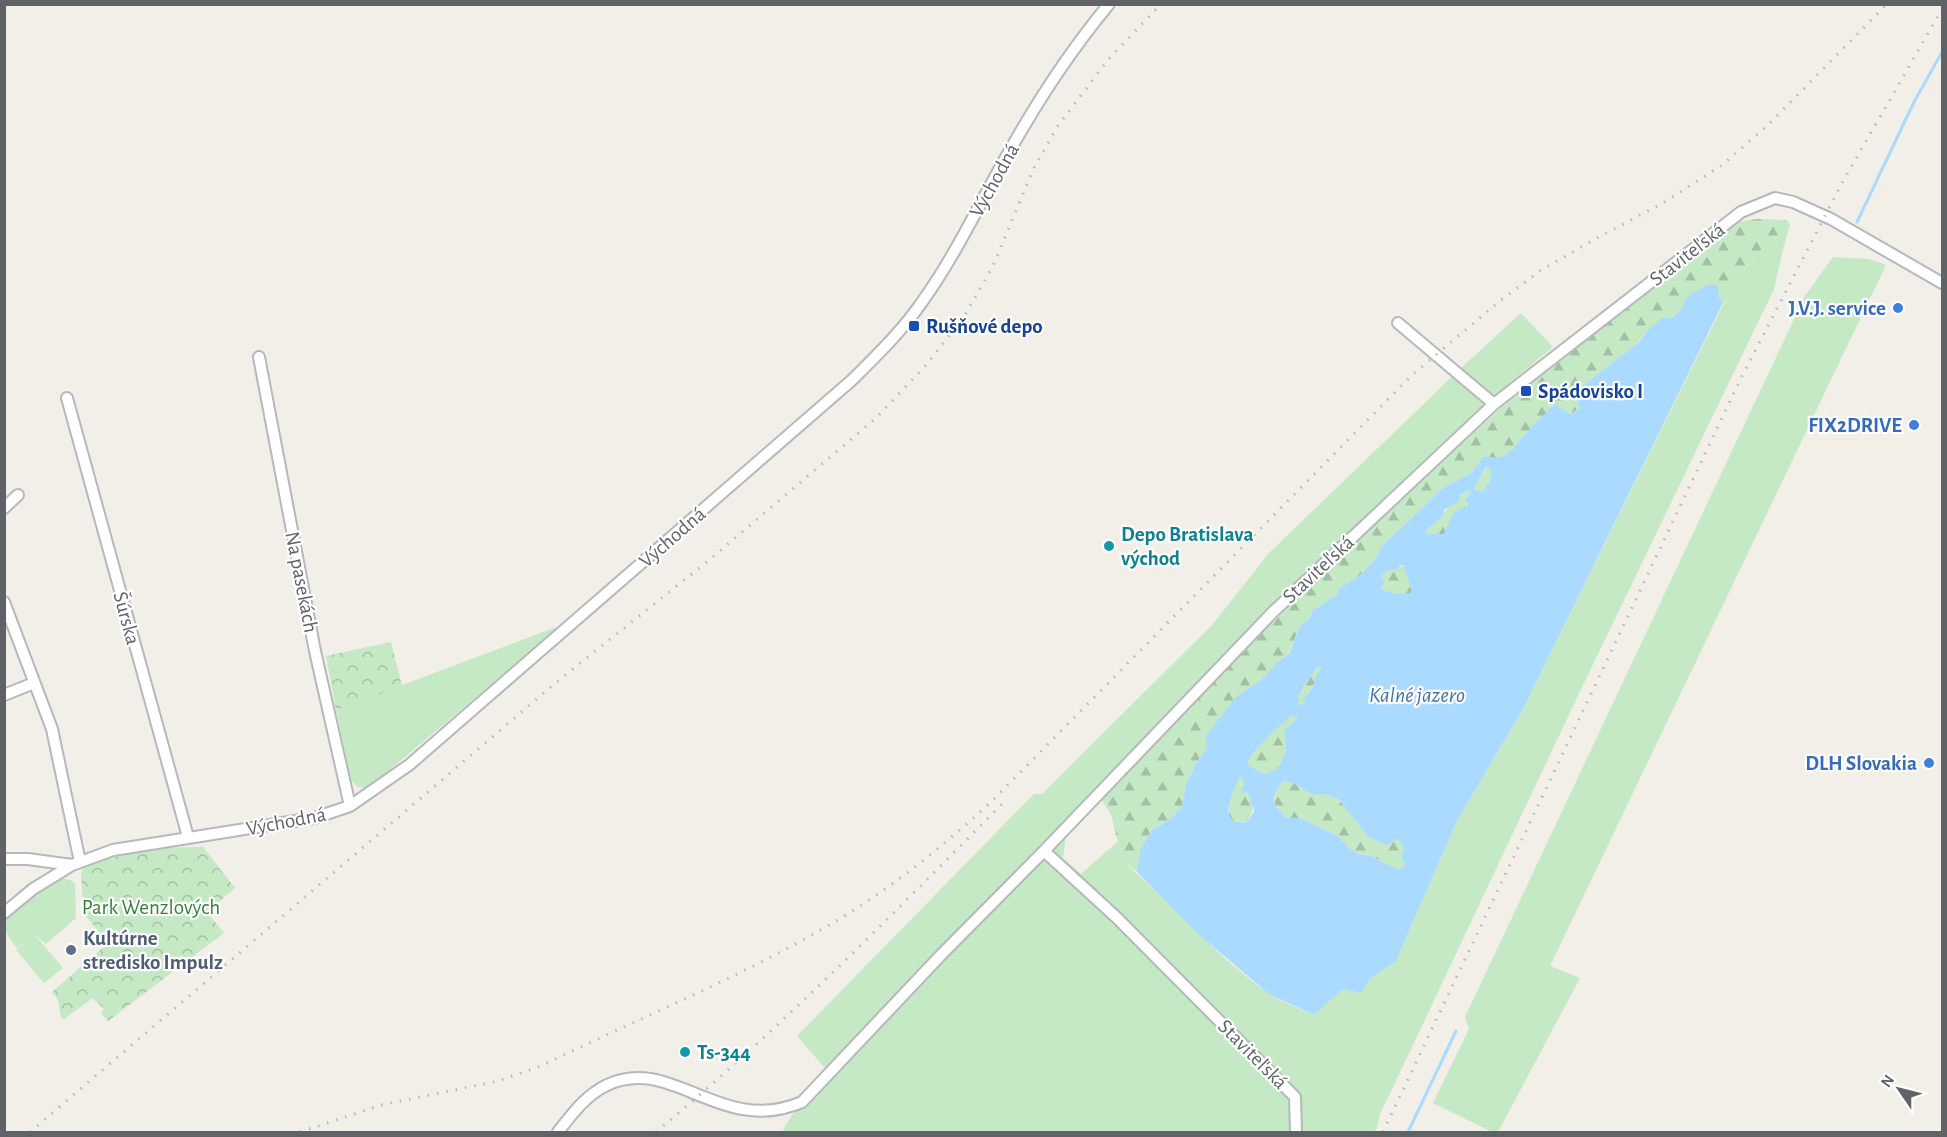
<svg xmlns="http://www.w3.org/2000/svg" width="1947" height="1137" viewBox="0 0 1947 1137" font-family="'Alegreya Sans',sans-serif">
  <style>
    .green { fill: #c5e8c5 }
    .forest { fill: url(#forest-firs) }
    .park { fill: url(#park-crowns) }
    .water { fill: #aadaff; fill-rule: evenodd }
    .lines { fill: none; stroke-linecap: round; stroke-linejoin: round }
    .stream { stroke: #aadaff; stroke-width: 3 }
    .minor-casing { stroke: #b5b8bc; stroke-width: 14 }
    .minor { stroke: #fff; stroke-width: 10 }
    .rail { stroke: #b6b7b8; stroke-width: 3; stroke-dasharray: 1.5 8; stroke-linecap: butt }
    .shop-dot { fill: #3f7fe0; stroke: #fff; stroke-width: 2 }
    .transit-dot { fill: #1a4fb4; stroke: #fff; stroke-width: 2 }
    .culture-dot { fill: #0f9aa8; stroke: #fff; stroke-width: 2 }
    .service-dot { fill: #5c6f8a; stroke: #fff; stroke-width: 2 }
    .labels { text-anchor: middle; stroke-width: 4.5; stroke-linejoin: round; paint-order: stroke }
    .street-label { font-size: 21px; fill: #5f6368; stroke: #fff }
    .shop-label { font-size: 21px; font-weight: bold; fill: #366cbe; stroke: #fff; text-anchor: end }
    .transit-label { font-size: 21px; font-weight: bold; fill: #164399; stroke: #fff; text-anchor: start }
    .culture-label { font-size: 21px; font-weight: bold; fill: #0d838f; stroke: #fff; text-anchor: start }
    .park-label { font-size: 21px; fill: #348238; stroke: #fff }
    .service-label { font-size: 21px; font-weight: bold; fill: #4e5e75; stroke: #fff; text-anchor: start }
    .water-label { font-size: 22px; font-style: italic; fill: #4174aa; stroke: #fff }
  </style>
  <defs>
    <pattern id="forest-firs" width="22" height="20" patternUnits="userSpaceOnUse" patternTransform="scale(1.5)"><rect width="22" height="20" fill="#c5e8c5"/><path d="M5 1l3.5 6h-7zM16 11l3.5 6h-7z" fill="#a3c0a4"/></pattern>
    <pattern id="park-crowns" width="20" height="18" patternUnits="userSpaceOnUse" patternTransform="scale(1.5)"><rect width="20" height="18" fill="#c5e8c5"/><path d="M2 6a3 3 0 1 1 6 0M12 15a3 3 0 1 1 6 0" fill="none" stroke="#a3c0a4"/></pattern>
  </defs>
  <rect width="100%" height="100%" fill="#f1efe8"/>
  <path class="green" d="M1768,244l15,6 -9,39 -200,415 -188,398c-9,14 -5,18 -11,30h-593l10,-17 40,-39 -35,-40 237,-242h8l171,-170 56,-71 191,-184 61,-56 32,34 -59,49 -222,210 -175,181 -31,47 -3,24 18,16 28,-25c55,45 100,102 158,143 14,10 32,16 46,23l30,-26 17,4 11,-15 25,-17 61,-140 67,-114 206,-416 16,-25z
    M1833,257l36,2 17,6 -336,701 30,12 -82,154h-6l-59,-29 36,-74 -4,-12 340,-721z
    M562,625l-187,157 -10,6 -7,-1 -7,-7 -15,-70z
    M60,878l10,2 5,3 1,35 -30,26 -12,-10 29,34 -19,15 -28,-33 11,-9 -10,7c-8,-10 -13,-16 -12,-29z"/>
  <path class="forest" d="M1757,219l29,1 4,4 -7,26 -15,-6 -22,22 -23,37 -5,-9v-7l-34,14 -2,8 -10,9 -23,11 -69,80 -55,25 -10,16 -18,9 -13,-3 -13,17 -28,15 -62,59c-6,18 -24,33 -41,41l-2,6 -25,16 -5,10 -9,7 -9,25 -14,11 -15,17 -25,17 -28,49 -12,17 -10,21 -4,23 -13,13 -17,10 -12,20 -3,22 -28,-23 9,-7 -7,-27 -10,-16 180,-185 140,-134 81,-73 234,-185z
    M1487,467l4,2 -1,14 -8,9 -10,-3z
    M1469,490l2,5c-6,17 -19,20 -27,39h-17l-1,-4c16,-12 25,-30 43,-40z
    M1400,565l5,2 7,23 -2,4h-15l-14,-5 -1,-13 6,-5 9,-1z
    M1318,667l4,1 -8,12v3c-2,5 -9,20 -12,23h-4c-1,-14 11,-29 20,-39z
    M1292,714l5,4 -13,13 2,19 -7,18 -14,6 -16,-7 -2,-4c10,-18 29,-35 45,-49z
    M1239,777h2l5,15c12,8 7,20 1,30l-14,-1 -4,-5v-13z
    M1283,781l11,2 17,11 18,1 9,4 32,38 28,2 6,9 -2,9 3,7 -3,4 -5,1 -26,-13 -12,-2 -9,-5 -12,-13 -39,-18h-12l-9,-8 -5,-11 4,-10z"/>
  <path class="park" d="M391,642l11,44 -66,24 -10,-54z
    M203,847l32,41 -28,24 17,21 -116,88 -7,-8 3,-4 -11,-11 -29,21 -3,-1 -3,-18 -6,-8 56,-49 -24,-29 -3,-38 2,-8 24,-9 44,-11z"/>
  <path class="water" d="M1710,284l8,2v8l5,9 -199,404 -67,114 -61,140 -25,17 -11,15 -17,-4 -29,26 -45,-21 -71,-60 -61,-62 3,-22 12,-20 17,-10 13,-13 4,-23 10,-21 12,-17 -3,-9 31,-40 25,-17 15,-17 14,-10 9,-26 9,-7 5,-10 25,-16 1,-6c17,-8 36,-23 42,-41l62,-59 28,-15 13,-17c26,6 28,-8 43,-24 9,-10 19,-19 28,-28l14,10 11,-5 -6,-16 64,-50 11,-14 13,-11h10l10,-9 2,-8 7,-7zM1486,467l5,2 -1,14 -4,3v2l-4,4 -9,-3zM1469,490l2,4 -5,4 2,6 -15,10 -9,20h-17l-1,-4 17,-14 1,-6 15,-9 1,-6zM1400,565h3l9,25 -2,3 -14,1 -15,-5 3,-6 -3,-8 6,-4 9,-1zM1318,667l3,1 -7,12c1,8 -7,14 -11,20l2,3 -7,3c-1,-14 12,-29 20,-39zM1292,715l5,3 -13,13 2,19 -7,18 -14,6 -15,-7 -3,-4c10,-18 29,-34 45,-48zM1241,777l3,7 -3,7 1,2 4,-1 4,3 1,5 -1,3 4,4v5l-7,10c-32,3 -14,-28 -8,-44zM1283,781l11,2 17,11 18,1 9,4 31,38 18,8 11,-6 6,9 -3,10 4,6 -3,4 -5,1 -26,-13 -12,-2 -9,-5 -12,-13 -39,-18h-12l-9,-8 -5,-11 4,-10z"/>
  <g class="lines">
    <path class="stream" d="M1857,222l57,-120 28,-50
      M1408,1132l48,-101"/>
    <defs>
      <path id="minor" d="M1398,323l96,81
        M259,357l56,294 35,155
        M67,398l121,439
        M4,508l14,-13
        M4,602l48,127 28,133
        M4,695l30,-12
        M4,859h24l44,6 41,-15 201,-32 36,-12 59,-41 443,-385c25,-25 50,-49 70,-78 34,-47 58,-100 87,-150 29,-52 62,-102 100,-148
        M4,913l29,-24 39,-24
        M558,1132c14,-18 28,-37 49,-47 65,-31 114,52 195,17l138,-146 104,-105
        M1296,1132l-1,-35 -179,-180 -72,-66 229,-239 221,-208 247,-192 34,-14 18,4 38,17 111,64"/>
    </defs>
    <use href="#minor" class="minor-casing"/>
    <use href="#minor" class="minor"/>
    <path class="rail" d="M30,1132l529,-452 149,-119 168,-143 51,-54 38,-49 28,-49 40,-96 24,-43 50,-66 54,-57
      M300,1132l81,-27 117,-24 43,-15c96,-47 198,-88 290,-142 58,-34 110,-76 159,-121l421,-427 90,-76 39,-29 55,-32 68,-36 59,-38 45,-39 120,-122
      M656,1132c124,-103 236,-217 350,-332
      M1383,1132l358,-754 101,-195 100,-174"/>
  </g>
  <g class="shop-dot">
    <circle cx="1898" cy="308" r="6"/>
    <circle cx="1914" cy="425" r="6"/>
    <circle cx="1929" cy="763" r="6"/>
  </g>
  <g class="transit-dot">
    <rect x="908" y="320" width="12" height="12" rx="3"/>
    <rect x="1520" y="385" width="12" height="12" rx="3"/>
  </g>
  <g class="culture-dot">
    <circle cx="1109" cy="546" r="6"/>
    <circle cx="685" cy="1052" r="6"/>
  </g>
  <circle class="service-dot" cx="71" cy="950" r="6"/>
  <g class="labels">
    <g class="street-label">
      <text transform="translate(994 180) rotate(-61)" y="7">Východná</text>
      <text transform="translate(1687 254) rotate(-38)" y="7">Staviteľská</text>
      <text transform="translate(672 537) rotate(-41)" y="7">Východná</text>
      <text transform="translate(1318 569) rotate(-43)" y="7">Staviteľská</text>
      <text transform="translate(302 582) rotate(79)" y="7">Na pasekách</text>
      <text transform="translate(127 618) rotate(75)" y="7">Šúrska</text>
      <text transform="translate(286 821) rotate(-11)" y="7">Východná</text>
      <text transform="translate(1253 1054) rotate(45)" y="7">Staviteľská</text>
    </g>
    <g class="shop-label">
      <text x="1886" y="315">J.V.J. service</text>
      <text x="1902" y="432">FIX2DRIVE</text>
      <text x="1917" y="770">DLH Slovakia</text>
    </g>
    <g class="transit-label">
      <text x="926" y="333">Rušňové depo</text>
      <text x="1538" y="398">Spádovisko I</text>
    </g>
    <g class="culture-label">
      <text x="1121" y="541">Depo Bratislava<tspan x="1121" dy="24">východ</tspan></text>
      <text x="697" y="1059">Ts-344</text>
    </g>
    <g class="park-label">
      <text x="151" y="914">Park Wenzlových</text>
    </g>
    <g class="service-label">
      <text x="83" y="945">Kultúrne<tspan x="83" dy="24">stredisko Impulz</tspan></text>
    </g>
    <g class="water-label">
      <text x="1417" y="702">Kalné jazero</text>
    </g>
  </g>
  <rect width="1947" height="1137" fill="none" stroke="#5f6368" stroke-width="12"/>
  <g transform="translate(1899 1089) rotate(305)" stroke="#ffffff" stroke-width="4.5" paint-order="stroke">
  <path d="M0-4.5L10 22L0 15L-10 22Z" fill="#5f6368"/>
  <text y="-9" font-size="16" font-weight="bold" text-anchor="middle" fill="#5f6368">N</text>
  </g>
</svg>
